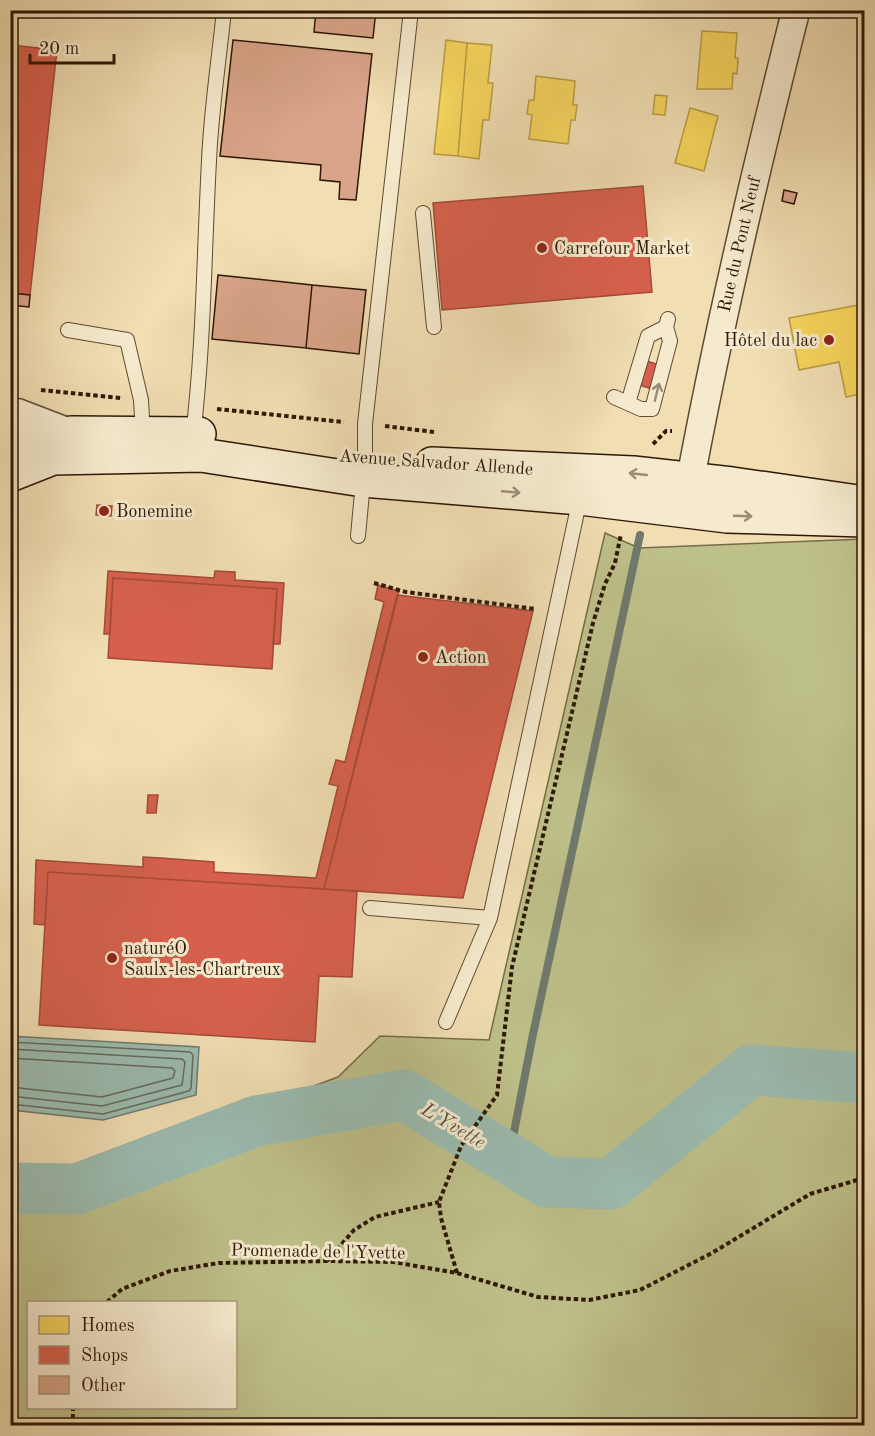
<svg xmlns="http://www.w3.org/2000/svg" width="875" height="1436" viewBox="0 0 875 1436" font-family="'Old Standard TT',serif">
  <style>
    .green { fill: #bec08a; stroke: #766c48; stroke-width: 1.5; fill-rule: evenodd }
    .water { fill: #9bbcb1; stroke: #6f7a6d; stroke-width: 1.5 }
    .homes { fill: #f6d55c; stroke: #ba9c42; stroke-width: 1.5 }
    .shops { fill: #d6604d; stroke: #a34a38; stroke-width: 1.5 }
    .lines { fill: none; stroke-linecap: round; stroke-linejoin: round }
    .shore { stroke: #646a5c; stroke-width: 1.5 }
    .stream { stroke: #6f7a6d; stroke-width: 8 }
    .river { stroke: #9bbcb1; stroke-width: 51 }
    .building { fill: #d9a489; stroke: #2d1706; stroke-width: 1.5 }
    .lane-casing { stroke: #5e4931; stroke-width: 16 }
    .street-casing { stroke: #5e4931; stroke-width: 30 }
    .secondary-casing { stroke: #2d1706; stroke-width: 36 }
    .path { stroke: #2d1706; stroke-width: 4; stroke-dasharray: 4.5 3; stroke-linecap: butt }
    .lane { stroke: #f6eace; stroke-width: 14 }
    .street { stroke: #f6eace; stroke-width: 27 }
    .secondary { stroke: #f6eace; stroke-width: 33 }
    .oneway { stroke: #9c8b74 }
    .poi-dot { fill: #8f2418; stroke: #f6eace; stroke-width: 2 }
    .labels { text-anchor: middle; stroke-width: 6; stroke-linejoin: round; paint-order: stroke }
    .street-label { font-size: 18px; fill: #2d1706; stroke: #f6eace }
    .poi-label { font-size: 18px; fill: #2d1706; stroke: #f6eace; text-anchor: start }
    .water-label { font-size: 20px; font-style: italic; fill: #545142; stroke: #f6eace }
  </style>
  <rect width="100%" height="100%" fill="#f1deb3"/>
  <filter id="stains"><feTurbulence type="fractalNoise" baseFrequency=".00333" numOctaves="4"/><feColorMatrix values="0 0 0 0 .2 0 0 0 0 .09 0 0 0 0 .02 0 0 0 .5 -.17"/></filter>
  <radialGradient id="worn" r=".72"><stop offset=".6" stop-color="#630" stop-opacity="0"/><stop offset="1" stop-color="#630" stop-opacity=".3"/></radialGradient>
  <path class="green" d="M605,533l34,15 225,-9v886h-853v-251h65l262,-97 42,-41 109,4zM28,1302h208v106h-208z"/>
  <path class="water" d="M10,1036l189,11 -3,48 -93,25 -92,-10z"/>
  <path class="homes" d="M702,31l35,2 -2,25h3l-1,16 -4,-1 -1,16h-35z
    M446,40l21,3 -9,113 -24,-2z
    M467,43l25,2 -4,38h5l-4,37h-6l-4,39 -21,-3z
    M536,76l39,5 -2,24h4l-2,15h-4l-3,24 -39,-5 3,-24 -5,-1 2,-14h5z
    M655,95l12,1 -2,19 -12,-1z
    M690,108l28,8 -14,55 -29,-8z
    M864,304v89l-18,4 -7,-35 -40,8 -10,-52z"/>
  <path class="shops" d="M10,45l47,5 -27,245 -20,-2z
    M643,186l9,106 -210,18 -9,-107z
    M643,360l27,8 -8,24 -26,-8z
    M97,505l15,1 -1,10 -15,-1z
    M108,571l106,7 1,-7 20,1v8l49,3 -4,61h-7l4,-55 -164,-11 -3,56h-6z
    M113,578l164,11 -5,80 -164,-11z
    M378,585l21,6 -75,298 -276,-17 -3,53 -11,-1 2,-64 107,7v-10l18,1 53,4v10l102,6 22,-92 -9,-2 7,-24 9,2 39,-160 -9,-3z
    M397,595l136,16 -70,287 -139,-9z
    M148,795h10l-2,18h-9z
    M48,872l309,19 -5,86 -33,-1 -4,66 -276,-17z"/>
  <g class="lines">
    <path class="shore" d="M10,1042l180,10 3,3 -2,33 -2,3 -86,23 -93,-10
      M10,1049l172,10 3,3 -3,23 -80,21 -92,-10
      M10,1058l162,10 3,3 -2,7 -71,19 -92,-10"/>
    <path class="stream" d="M509,1158l23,-119 108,-504"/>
    <path class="river" d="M10,1188l67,1 179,-68 148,-26 143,87 64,2 140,-114 113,8"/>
  </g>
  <path class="building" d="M316,10h60l-3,28 -59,-6z
    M233,40l139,14 -16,146 -17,-1 1,-17 -20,-2 1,-15 -101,-9z
    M784,190l13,3 -3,11 -12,-3z
    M218,275l94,10 -6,63 -94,-9z
    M312,285l54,5 -7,64 -53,-6z
    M10,293l20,2 -1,12 -19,-2z"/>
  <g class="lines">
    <defs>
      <path id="lane" d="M423,213l11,114
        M68,330l59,10 14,60 2,35
        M614,397l27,12h11l18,-68 -4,-14 2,-8
        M628,403l20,-67 18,-9
        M193,435c11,-91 11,-183 16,-274 2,-50 10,-101 15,-151
        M358,536l7,-76v-36l46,-414
        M370,908l120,10
        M446,1022l44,-104 90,-420"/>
      <path id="street" d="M10,412l9,1 52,20
        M687,498c30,-164 68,-326 109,-488"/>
      <path id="secondary" d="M10,446l61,-13 128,1
        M432,464l201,9 99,11 126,18
        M10,475l43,-17 148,-3 162,25 217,18 147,18 137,4"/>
    </defs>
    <use href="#lane" class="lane-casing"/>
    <use href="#street" class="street-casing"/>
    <use href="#secondary" class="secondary-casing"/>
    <path class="path" d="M41,390l80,8
      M217,409l127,13
      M385,426l49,6
      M653,444l13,-13h6
      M374,583l32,9 129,17
      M327,1261l27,-31 21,-13 64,-15
      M457,1273l-16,-55 -2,-16 22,-56 36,-51 15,-128 81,-344 12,-39 10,-21 6,-29
      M107,1302l15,-13 48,-18 49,-8 108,-2 66,1 64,11 81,24 51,3 51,-10 72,-37 98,-59 54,-16
      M73,1426v-18"/>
    <use href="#lane" class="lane"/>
    <use href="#street" class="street"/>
    <use href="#secondary" class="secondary"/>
  </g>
  <defs><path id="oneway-shaft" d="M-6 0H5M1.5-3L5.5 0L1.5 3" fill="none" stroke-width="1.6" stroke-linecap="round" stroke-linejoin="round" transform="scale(1.5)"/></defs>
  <g class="oneway">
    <use href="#oneway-shaft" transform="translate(657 392) rotate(-76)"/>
    <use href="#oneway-shaft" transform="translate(638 474) rotate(-174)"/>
    <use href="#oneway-shaft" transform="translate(511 492) rotate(5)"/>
    <use href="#oneway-shaft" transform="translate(743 516) rotate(2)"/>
  </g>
  <g class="poi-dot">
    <circle cx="542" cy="248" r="6"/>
    <circle cx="829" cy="340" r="6"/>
    <circle cx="104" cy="511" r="6"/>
    <circle cx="423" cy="657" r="6"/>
    <circle cx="112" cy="958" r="6"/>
  </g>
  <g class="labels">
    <g class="street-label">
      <text transform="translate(739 244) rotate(-77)" y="6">Rue du Pont Neuf</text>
      <text transform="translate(436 462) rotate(4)" y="6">Avenue Salvador Allende</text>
      <text transform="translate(318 1251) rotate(1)" y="6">Promenade de l'Yvette</text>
    </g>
    <g class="poi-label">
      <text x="554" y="254">Carrefour Market</text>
      <text x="817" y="346" text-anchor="end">Hôtel du lac</text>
      <text x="116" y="517">Bonemine</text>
      <text x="435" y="663">Action</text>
      <text x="124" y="954">naturéO<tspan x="124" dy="21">Saulx-les-Chartreux</tspan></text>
    </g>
    <g class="water-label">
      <text transform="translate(454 1125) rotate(31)" y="7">L'Yvette</text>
    </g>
  </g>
  <rect width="875" height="1436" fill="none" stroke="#f1deb3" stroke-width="36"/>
  <rect x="12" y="12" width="851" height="1412" fill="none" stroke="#2d1706" stroke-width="3"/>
  <rect x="18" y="18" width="839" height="1400" fill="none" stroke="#2d1706" stroke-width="1.5"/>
  <rect x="27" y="1301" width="210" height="108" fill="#f6eace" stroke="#a6967e" stroke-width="1.5"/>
  <rect x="39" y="1316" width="30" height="18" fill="#f6d55c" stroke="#a6967e" stroke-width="1.5"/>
  <text x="81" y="1331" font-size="18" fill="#2d1706">Homes</text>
  <rect x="39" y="1346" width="30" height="18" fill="#d6604d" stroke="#a6967e" stroke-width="1.5"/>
  <text x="81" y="1361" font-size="18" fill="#2d1706">Shops</text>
  <rect x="39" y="1376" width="30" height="18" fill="#d9a489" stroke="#a6967e" stroke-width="1.5"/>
  <text x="81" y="1391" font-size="18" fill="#2d1706">Other</text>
  <path d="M30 54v9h84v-9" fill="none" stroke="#2d1706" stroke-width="3"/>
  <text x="39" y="54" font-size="18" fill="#2d1706" stroke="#f6eace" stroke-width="4.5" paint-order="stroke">20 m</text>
  <rect width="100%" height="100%" filter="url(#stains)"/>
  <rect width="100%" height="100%" fill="url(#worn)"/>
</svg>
